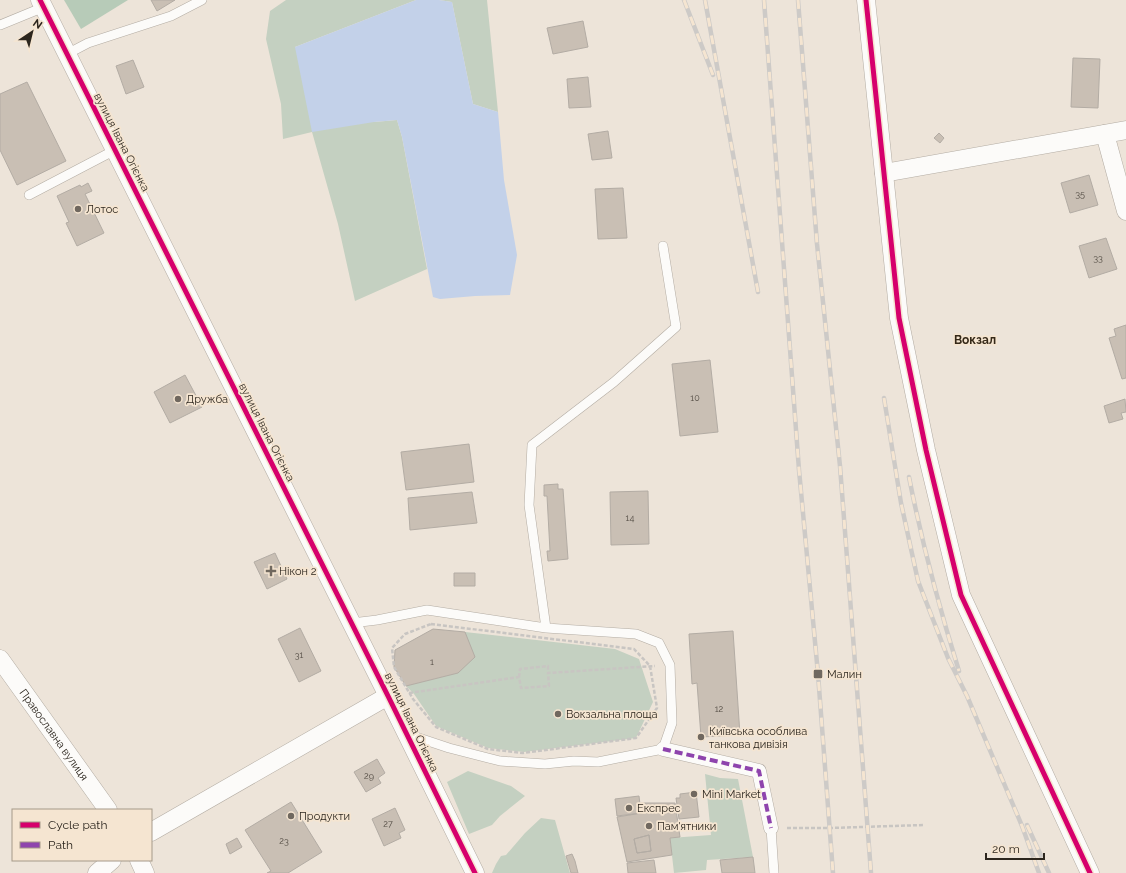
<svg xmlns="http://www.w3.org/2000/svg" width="1126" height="873" viewBox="0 0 1126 873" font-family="Raleway,sans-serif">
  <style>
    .green { fill: #c4d0c1 }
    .forest { fill: #b7cbb8 }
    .water { fill: #c3d1e9 }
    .building { fill: #c9bfb4; stroke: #b3aca4; fill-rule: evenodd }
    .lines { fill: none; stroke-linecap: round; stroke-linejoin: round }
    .service-casing { stroke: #b3aca3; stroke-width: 10 }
    .pedestrian-casing { stroke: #b3aca3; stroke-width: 15 }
    .minor-casing { stroke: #b3aca3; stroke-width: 19 }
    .path { stroke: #c8c5c2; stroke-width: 2.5; stroke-dasharray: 4 2; stroke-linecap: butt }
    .service { stroke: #fcfbf9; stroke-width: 9 }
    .pedestrian { stroke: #fcfbf9; stroke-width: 14 }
    .minor { stroke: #fcfbf9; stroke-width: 18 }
    .rail-casing { stroke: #cdcac7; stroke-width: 4.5 }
    .rail { stroke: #f5e5d1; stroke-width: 3; stroke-dasharray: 9; stroke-linecap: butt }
    .quiet { stroke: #8e44ad; stroke-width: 4; stroke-dasharray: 8 4; stroke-linecap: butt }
    .cycleway-casing { stroke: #f5e5d1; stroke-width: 8 }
    .cycleway { stroke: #d6006c; stroke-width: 5 }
    .poi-dot { fill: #70685f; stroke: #f5e5d1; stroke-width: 1.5 }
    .labels { text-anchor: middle; stroke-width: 3.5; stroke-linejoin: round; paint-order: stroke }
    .number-label { font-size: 9px; fill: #534c44 }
    .street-label { font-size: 11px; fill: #2c261e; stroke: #f5e5d1 }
    .poi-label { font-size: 11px; fill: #2c261e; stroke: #f5e5d1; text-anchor: start }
    .neighbourhood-label { font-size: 12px; font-weight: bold; fill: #352919; stroke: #f5e5d1 }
  </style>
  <rect width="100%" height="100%" fill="#ede4d9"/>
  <path class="green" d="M286,0h130l-121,47 79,75 23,-2 5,17 25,132 -72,32 -17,-77 -26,-92 -29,7 -2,-35 -15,-65 4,-28z
    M439,0h48l11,112 -25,-8 -21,-102z
    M465,632l150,17 24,10 14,43 -17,36 -112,14 -36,-4 -52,-22 -22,-32 -8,-8 52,-13z
    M468,771l43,15 14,10 -25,20 -8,9 -23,9 -22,-52z
    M705,774l15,4 18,1 15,78 -46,3 -1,10 -32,3 -4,-35 41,-3z
    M541,818l14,2 15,53h-78l4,-9 5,-8 5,-1 19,-22z"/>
  <path class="forest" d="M64,0h64l-47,29z"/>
  <path class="water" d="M416,0h23l13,2 21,102 25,8 6,68 13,75 -7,40 -35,1 -35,3 -7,-2 -31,-160 -5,-17 -23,2 -62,10 -17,-85z"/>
  <path class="building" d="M151,0h24l-18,11z
    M583,21l5,26 -35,7 -6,-26z
    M1073,58l27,1 -2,49 -27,-1z
    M133,60l11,27 -18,7 -10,-28z
    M588,77l3,30 -22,1 -2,-29z
    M27,82l39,79 -49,24 -17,-35v-56z
    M608,131l4,27 -20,2 -4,-26z
    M939,133l5,5 -4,5 -6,-5z
    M1089,175l9,30 -28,8 -9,-30z
    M88,183l4,8 -7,3 19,39 -27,13 -11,-23 3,-1 -12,-26 23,-11 1,2z
    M623,188l4,50 -29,1 -3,-50z
    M1106,238l11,31 -28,9 -10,-32z
    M1126,325v53l-4,1 -13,-41 7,-2 -2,-7z
    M710,360l8,72 -38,4 -8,-72z
    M185,375l17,32 -32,16 -16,-31z
    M1125,399l1,13 -5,1 2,6 -14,4 -5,-17z
    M469,444l5,38 -68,8 -5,-38z
    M558,484v5h5l5,70 -20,2 -1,-10h3l-3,-55h-3v-11z
    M648,491l1,53 -38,1 -1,-53z
    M472,492l5,31 -67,7 -2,-32z
    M275,553l12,26 -20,10 -13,-27z
    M454,573h21v13h-21z
    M300,628l21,43 -22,11 -21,-43z
    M433,629l32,3 10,25 -17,16 -52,13 -12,-19 1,-17z
    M733,631l7,104 -39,2 -4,-54 -5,1 -3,-50z
    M377,759l8,14 -7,5 3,5 -15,9 -12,-20z
    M696,792l3,25 -20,2 -3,-21h4v-4z
    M639,796l2,17 -24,3 -2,-17z
    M291,802l31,50 -34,21h-21l4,-2 -26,-41z
    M640,803h35l5,34 -10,1 2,17 -45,7 -10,-45 25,-4zM649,835l2,16 -14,2 -3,-14z
    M395,808l10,22 -6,3 2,5 -17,8 -12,-27z
    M649,835l2,16 -14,2 -3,-14z
    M237,838l5,9 -12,7 -4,-10z
    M572,854l3,7 3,12h-7l-5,-17z
    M753,857l2,16h-33l-2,-13z
    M654,860l2,13h-28l-1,-10z"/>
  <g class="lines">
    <defs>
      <path id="service" d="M0,25l44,-18
        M67,54l21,-11 83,-27 31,-16
        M29,195l86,-45
        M352,623l25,-3 50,-10 119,18 90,6 23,9 11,22 2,58 -9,26 -65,13 -24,-1 -29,3 -45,-3 -51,-13 -42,-14
        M546,628l-17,-123 3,-60 82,-63 62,-55 -13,-81
        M771,828l3,45"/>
      <path id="pedestrian" d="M663,749l96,22 12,57"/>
      <g id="minor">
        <path d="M40,0l348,696 87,177"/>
        <path d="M866,0l33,318 27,132 35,145 129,278"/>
        <path d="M1105,134l21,77"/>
        <path d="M884,173l242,-43"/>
        <path id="s1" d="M0,659l108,151"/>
        <path d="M151,832l237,-136"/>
        <path d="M139,860l6,13"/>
        <path d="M97,873l15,-13"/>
      </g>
    </defs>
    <use href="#service" class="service-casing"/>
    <use href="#pedestrian" class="pedestrian-casing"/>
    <use href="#minor" class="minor-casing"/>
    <path class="path" d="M431,624l203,25 16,17 7,42 -21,30 -113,15 -35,-4 -52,-22 -23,-28 -19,-32 -2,-19 13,-14z
      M519,677l1,-8 28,-3v7
      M409,693l110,-16 2,11 28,-2 -1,-13 107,-7
      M787,828h43l93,-3"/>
    <use href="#service" class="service"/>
    <use href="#pedestrian" class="pedestrian"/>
    <use href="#minor" class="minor"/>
    <defs>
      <path id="rail" d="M684,0l29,75
        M705,0l53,292
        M764,0l35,470 19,204 15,199
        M798,0l19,244 23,222 31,407
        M884,398l17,105 17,78 30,77 19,38 55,130 17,47
        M909,477c13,66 30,130 50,194
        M1027,825l22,48"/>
    </defs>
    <use href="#rail" class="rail-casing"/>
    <use href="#rail" class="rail"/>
    <path class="quiet" d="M663,749l96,22 12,57"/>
    <defs>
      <path id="cycleway" d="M40,0l348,696 87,177
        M866,0l33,318 27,132 35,145 129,278"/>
    </defs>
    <use href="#cycleway" class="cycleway-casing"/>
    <use href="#cycleway" class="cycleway"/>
  </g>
  <g class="poi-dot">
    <circle cx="78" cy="209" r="4"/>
    <circle cx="178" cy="399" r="4"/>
    <path d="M269 565h4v4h4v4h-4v4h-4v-4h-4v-4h4z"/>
    <rect x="813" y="669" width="10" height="10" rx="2"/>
    <circle cx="558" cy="714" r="4"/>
    <circle cx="701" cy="737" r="4"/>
    <circle cx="694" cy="794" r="4"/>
    <circle cx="629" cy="808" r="4"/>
    <circle cx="291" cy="816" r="4"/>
    <circle cx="649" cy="826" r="4"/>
  </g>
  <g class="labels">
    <g class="number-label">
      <text x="1080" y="197">35</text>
      <text x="1098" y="261">33</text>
      <text x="695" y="401">10</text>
      <text x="630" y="521">14</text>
      <text x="299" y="658">31</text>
      <text x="432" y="665">1</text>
      <text x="719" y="712">12</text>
      <text x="369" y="779">29</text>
      <text x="388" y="827">27</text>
      <text x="284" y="844">23</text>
    </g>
    <g class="street-label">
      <text transform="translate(122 142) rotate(63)" y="4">вулиця Івана Огієнка</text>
      <text transform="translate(267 432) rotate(63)" y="4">вулиця Івана Огієнка</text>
      <text transform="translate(412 722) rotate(64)" y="4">вулиця Івана Огієнка</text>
      <text dy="4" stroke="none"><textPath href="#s1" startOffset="93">Православна вулиця</textPath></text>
    </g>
    <g class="poi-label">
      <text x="86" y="213">Лотос</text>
      <text x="186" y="403">Дружба</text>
      <text x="279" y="575">Нікон 2</text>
      <text x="827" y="678">Малин</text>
      <text x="566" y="718">Вокзальна площа</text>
      <text x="709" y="735">Київська особлива<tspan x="709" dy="13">танкова дивізія</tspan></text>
      <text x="702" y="798">Mini Market</text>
      <text x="637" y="812">Експрес</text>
      <text x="299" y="820">Продукти</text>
      <text x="657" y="830">Пам'ятники</text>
    </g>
    <g class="neighbourhood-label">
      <text x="975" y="344">Вокзал</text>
    </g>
  </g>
  <rect x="12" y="809" width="140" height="52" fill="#f5e5d1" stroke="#a59989"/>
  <rect x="20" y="822" width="20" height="6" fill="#d6006c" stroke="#a59989"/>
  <text x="48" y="829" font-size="12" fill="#2c261e">Cycle path</text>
  <rect x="20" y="842" width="20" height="6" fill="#8e44ad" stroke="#a59989"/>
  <text x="48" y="849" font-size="12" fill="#2c261e">Path</text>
  <g transform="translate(32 32) rotate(35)" stroke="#f5e5d1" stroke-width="3" paint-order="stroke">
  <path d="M0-3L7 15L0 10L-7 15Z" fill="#2c261e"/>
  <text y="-6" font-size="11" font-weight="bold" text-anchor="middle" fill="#2c261e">N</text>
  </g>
  <path d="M986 853v6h58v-6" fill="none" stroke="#2c261e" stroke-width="2"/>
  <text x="992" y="853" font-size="12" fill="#2c261e" stroke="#f5e5d1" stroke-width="3" paint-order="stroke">20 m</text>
</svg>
